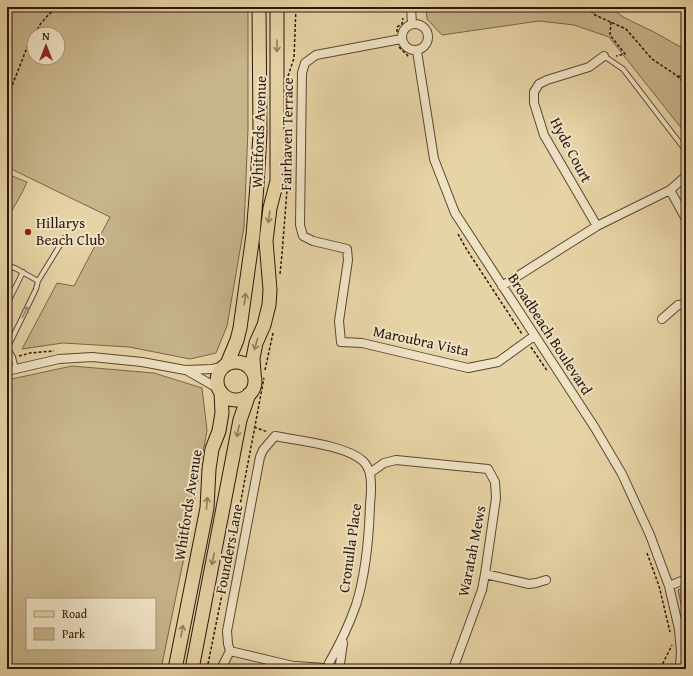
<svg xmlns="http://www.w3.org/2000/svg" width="693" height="676" viewBox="0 0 693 676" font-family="'Gentium Book Plus',serif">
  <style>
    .green { fill: #c7b48b; stroke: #79654a; fill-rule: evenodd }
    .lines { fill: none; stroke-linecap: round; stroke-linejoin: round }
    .lane-casing { stroke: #5a4631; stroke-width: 6 }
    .street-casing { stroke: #5a4631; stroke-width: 10 }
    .primary-casing { stroke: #2b160a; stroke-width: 15 }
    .path { stroke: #2b160a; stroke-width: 1.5; stroke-dasharray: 3 2; stroke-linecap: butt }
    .lane { stroke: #efe3c5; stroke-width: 4 }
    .street { stroke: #efe3c5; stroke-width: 8 }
    .primary { stroke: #e7d4a6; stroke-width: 13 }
    .oneway { stroke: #927e60 }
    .oneway2 { stroke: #978771 }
    .poi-dot { fill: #8f2418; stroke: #efe3c5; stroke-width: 1.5 }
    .labels { text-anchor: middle; stroke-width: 4; stroke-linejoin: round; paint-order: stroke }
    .street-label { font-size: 15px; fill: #2b160a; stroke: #efe3c5 }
    .poi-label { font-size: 15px; fill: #2b160a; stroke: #efe3c5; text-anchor: start }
  </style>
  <rect width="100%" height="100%" fill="#e7d4a6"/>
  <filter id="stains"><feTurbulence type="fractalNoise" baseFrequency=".005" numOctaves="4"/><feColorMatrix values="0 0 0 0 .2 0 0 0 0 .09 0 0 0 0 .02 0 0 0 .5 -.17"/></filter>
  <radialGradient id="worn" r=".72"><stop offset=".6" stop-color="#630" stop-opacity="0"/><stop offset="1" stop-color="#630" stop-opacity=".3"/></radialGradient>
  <path class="green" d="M7,7h241v122l-4,98 -17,99 -11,27 -26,6 -61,-12 -66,-4 -41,6 35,-66 17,3 36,-69 -103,-50zM34,34h24v24h-24z
    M426,7h185l12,10 31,15 32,18v84l-77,-97 -35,-12 -35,-4 -97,14 -15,-16z
    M7,174l20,8c-5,13 -14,25 -20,38z
    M72,366l82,7 48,15 5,42 -20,113 -26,126h-154v-289zM27,599h128v50h-128z
    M686,587v41l-8,-38z"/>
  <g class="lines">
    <defs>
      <path id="lane" d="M604,56l19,13 63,82
        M7,266l8,2 23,13 -2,8 -28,58
        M38,281l27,-44
        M7,304l16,-32
        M7,347l6,10 3,12"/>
      <path id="street" d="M411,7l1,17
        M402 37a13 13 0 1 1 26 0a13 13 0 1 1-26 0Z
        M401,39l-85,16 -11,8 -3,10 -2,152 3,11 10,5 34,8 1,11 -9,61 2,21 21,1 106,25 30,-6 36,-26
        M417,51l17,108 21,54 140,215 27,46 28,61 19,51 10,43 2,23 -1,13
        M670,190l16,29
        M597,226l-53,-91 -10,-32v-11l5,-8 8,-4 42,-13 15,-11
        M502,286l95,-60 73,-36 16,-14
        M662,319l16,-14 8,-1
        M186,370l33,19
        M7,371l52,-12 33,-2 50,5 43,8 27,-1 11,-3
        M370,473l14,-10 12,-3 92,9 7,13 1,16 -11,76 -3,16 -29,79
        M485,574l44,10 7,-1 10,-3
        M669,586l17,-7
        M230,651l63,15 8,3
        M340,664l3,-21
        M296,666l28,2
        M221,669l9,-18 -2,-7 -1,-13 33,-174 3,-7 12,-14c24,5 70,9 88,25 3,3 6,9 7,13 2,10 1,21 0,31 -1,33 -4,68 -14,100 -7,20 -16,39 -27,58"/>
      <path id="primary" d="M217 381a19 19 0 1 1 38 0a19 19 0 1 1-38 0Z
        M227,364l10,-24 3,-12 13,-93 4,-50 3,-52 -1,-126
        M254,373l-1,-15 3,-15 8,-18 5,-20 1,-15 -4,-49 4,-33 7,-27v-174
        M175,669l32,-161 2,-39 3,-20 7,-18 3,-18 -1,-21
        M192,669l48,-249 9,-26"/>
    </defs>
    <use href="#lane" class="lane-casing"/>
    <use href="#street" class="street-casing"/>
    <use href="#primary" class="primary-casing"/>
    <path class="path" d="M587,7l8,8 31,14 26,30 24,16 10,10
      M611,22l-1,13 15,19 -9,2
      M397,32v-5l5,-3 1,-6
      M35,34l6,-11 15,-16
      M399,47l10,10
      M288,76l6,-18 2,-51
      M678,76l8,2
      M7,99l19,-49 8,-15
      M458,234l9,16 55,84
      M280,274l2,-20 5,-64
      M531,347l17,25
      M19,356l11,-3 24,-2
      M265,370l8,-37
      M259,391l2,-10
      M254,427l14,5
      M647,553l12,33 11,46
      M207,669l34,-169 23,-122
      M663,669v-6l9,-18"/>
    <use href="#lane" class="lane"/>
    <use href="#street" class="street"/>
    <use href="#primary" class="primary"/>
  </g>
  <defs><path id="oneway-shaft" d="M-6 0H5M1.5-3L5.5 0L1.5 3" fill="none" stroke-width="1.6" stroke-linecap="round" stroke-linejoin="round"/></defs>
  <g class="oneway">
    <use href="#oneway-shaft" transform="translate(277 46) rotate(90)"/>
    <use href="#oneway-shaft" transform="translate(269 217) rotate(98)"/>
    <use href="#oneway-shaft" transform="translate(245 299) rotate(-82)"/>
    <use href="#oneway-shaft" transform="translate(256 344) rotate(106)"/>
    <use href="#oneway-shaft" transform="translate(238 431) rotate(101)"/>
    <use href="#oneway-shaft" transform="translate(207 503) rotate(-85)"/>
    <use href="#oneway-shaft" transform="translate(213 559) rotate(101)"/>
    <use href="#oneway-shaft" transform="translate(182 631) rotate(-79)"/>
  </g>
  <use class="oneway2" href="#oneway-shaft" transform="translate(25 312) rotate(-63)"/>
  <circle class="poi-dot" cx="28" cy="232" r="4"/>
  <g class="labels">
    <g class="street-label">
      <text transform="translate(259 132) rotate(-88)" y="5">Whitfords Avenue</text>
      <text transform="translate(287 134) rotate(-89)" y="5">Fairhaven Terrace</text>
      <text transform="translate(571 150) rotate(62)" y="5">Hyde Court</text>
      <text transform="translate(550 334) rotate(57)" y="5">Broadbeach Boulevard</text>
      <text transform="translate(421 341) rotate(12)" y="5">Maroubra Vista</text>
      <text transform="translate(188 505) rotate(-81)" y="5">Whitfords Avenue</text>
      <text transform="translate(350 548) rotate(-82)" y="5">Cronulla Place</text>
      <text transform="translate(229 549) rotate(-79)" y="5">Founders Lane</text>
      <text transform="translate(472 551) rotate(-79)" y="5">Waratah Mews</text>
    </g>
    <g class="poi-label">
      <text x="36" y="228">Hillarys<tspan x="36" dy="17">Beach Club</tspan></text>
    </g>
  </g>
  <rect width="693" height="676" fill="none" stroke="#e7d4a6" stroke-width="24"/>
  <rect x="8" y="8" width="677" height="660" fill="none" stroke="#2b160a" stroke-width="2"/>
  <rect x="12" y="12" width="669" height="652" fill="none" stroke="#2b160a"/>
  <rect x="26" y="598" width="130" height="52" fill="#efe3c5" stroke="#a1917a"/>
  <rect x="34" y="611" width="20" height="6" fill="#e7d4a6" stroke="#a1917a"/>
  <text x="62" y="618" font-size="12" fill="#2b160a">Road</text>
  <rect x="34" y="628" width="20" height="12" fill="#c7b48b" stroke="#a1917a"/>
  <text x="62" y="638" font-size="12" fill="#2b160a">Park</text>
  <g transform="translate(46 46)"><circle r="19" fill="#efe3c5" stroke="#a1917a"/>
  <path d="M0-3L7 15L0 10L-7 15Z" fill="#8f2418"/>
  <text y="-6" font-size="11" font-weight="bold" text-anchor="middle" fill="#2b160a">N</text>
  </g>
  <rect width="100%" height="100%" filter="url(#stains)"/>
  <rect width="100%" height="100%" fill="url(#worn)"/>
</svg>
